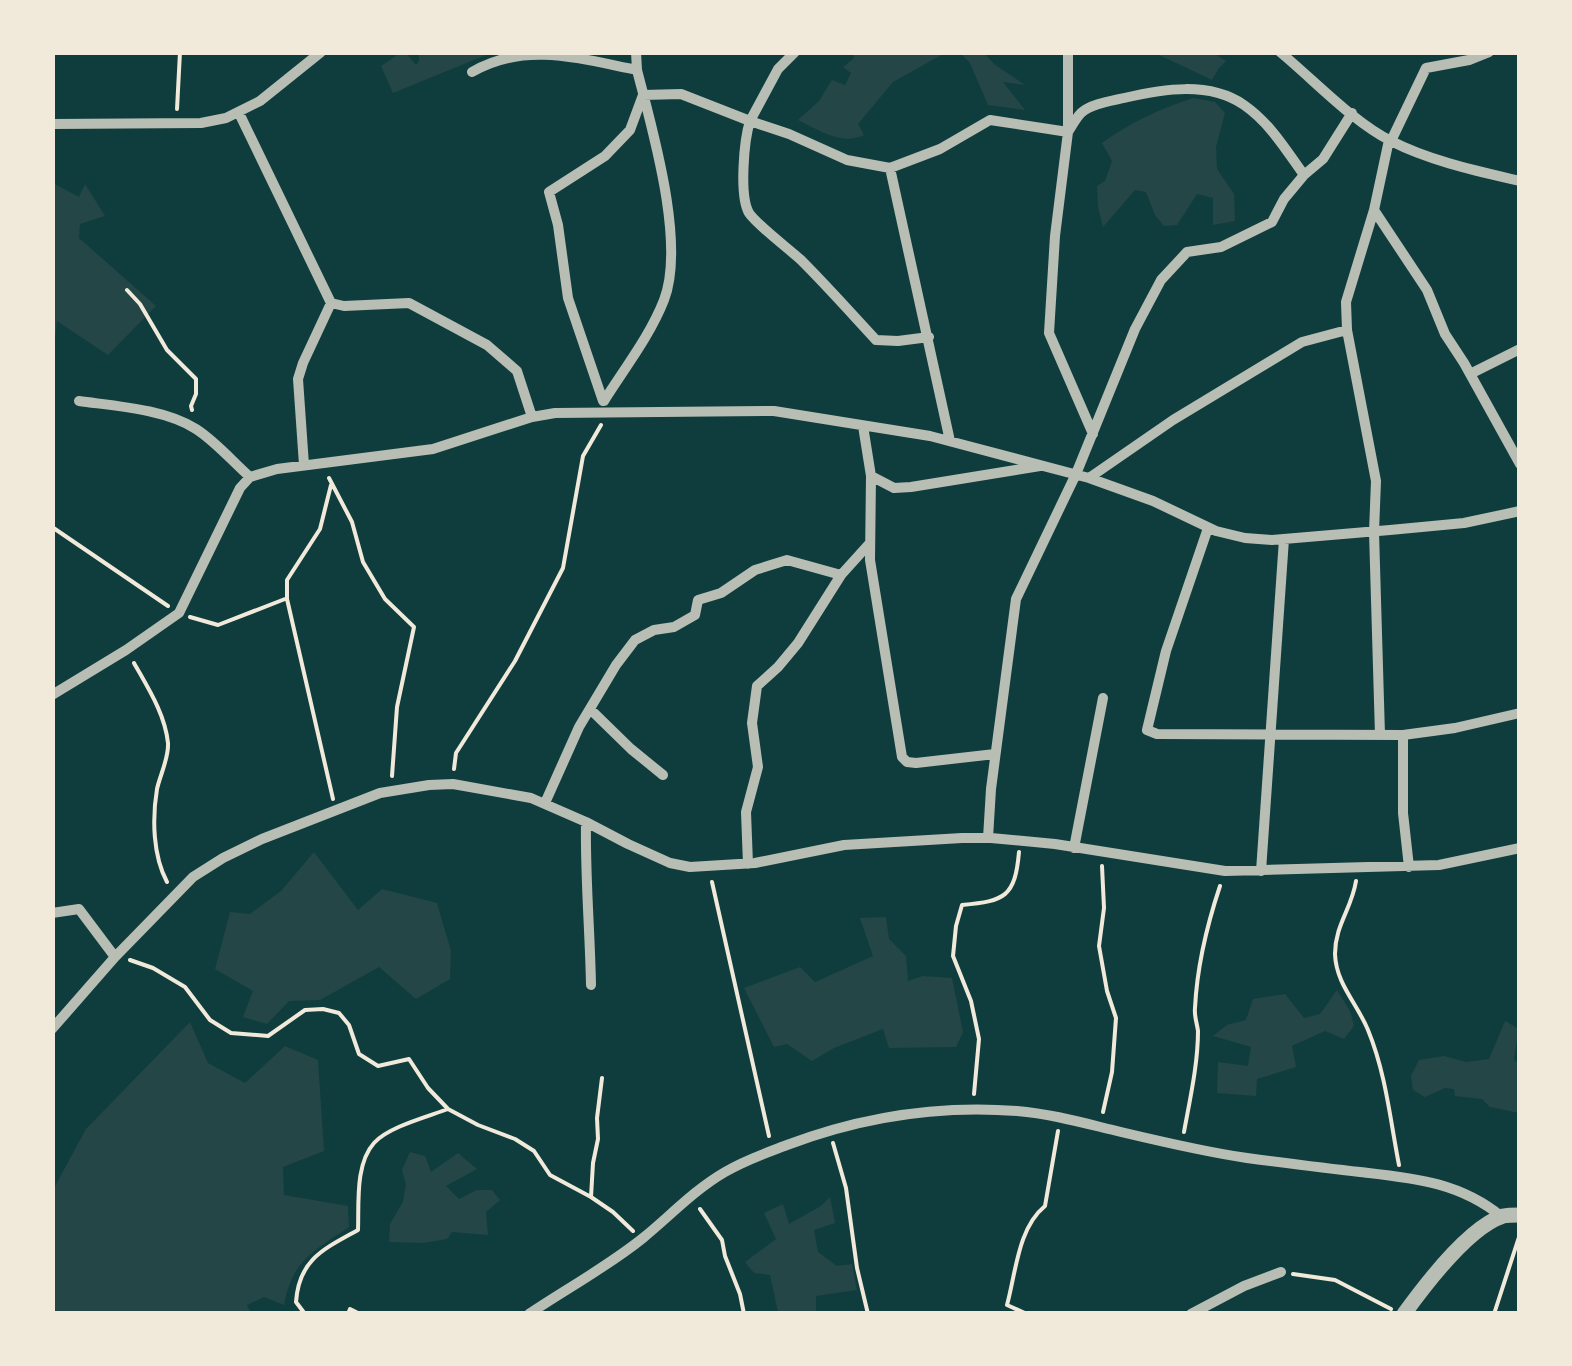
<svg xmlns="http://www.w3.org/2000/svg" width="1572" height="1366" viewBox="0 0 1572 1366" font-family="Mulish,sans-serif">
  <style>
    .green { fill: #244646 }
    .lines { fill: none; stroke-linecap: round; stroke-linejoin: round }
    .path { stroke: #f1e9da; stroke-width: 4 }
    .minor { stroke: #b8beb3; stroke-width: 10 }
    .tertiary { stroke: #b8beb3; stroke-width: 15 }
  </style>
  <rect width="100%" height="100%" fill="#0f3d3e"/>
  <path class="green" d="M400,53h6l10,12 3,-4v-8h72l-98,40 -12,-27z
    M853,53v-1l92,1 -52,29 -35,42 6,11c-23,11 -45,-5 -66,-15l21,-19 13,-21 13,5 6,-12 -8,-6 11,-9z
    M960,53h24l10,11 31,21 -22,-3 22,28 -37,-5 -18,-42z
    M1155,53h58l13,8 -7,7 -7,12z
    M1193,98l22,4 10,11 -9,34 1,22 17,25 1,27 -22,4v-27l-16,-4 -20,31 -13,1 -9,-11 -9,-23 -11,-2 -32,37 -5,-20 -1,-21 8,-5 7,-20 -10,-18c27,-20 60,-35 91,-45z
    M53,183l26,14 6,-13 20,32 -25,8 -1,14 77,68 -48,49 -51,-34 -4,35z
    M314,852l44,58 24,-21 55,14 14,48 -1,28 -34,20 -37,-32 -59,33 -31,1 -22,23 -24,-7 10,-26 -38,-22 15,-57 20,2 31,-23z
    M886,917l3,22 17,17 2,25 15,-5 29,2 11,54 -7,15 -67,1 -6,-19 -49,19 -22,13 -25,-17 -13,3 -30,-59 56,-21 15,15 58,-26 -13,-38z
    M1337,990l13,21 4,15 -10,13 -19,-8 -33,15 4,21 -39,12 -1,17 -39,-3 1,-31 30,4 3,-19 -38,-11 14,-11 19,-5 7,-21 32,-5 19,24 16,-4z
    M1505,1021l14,8 -5,31 5,3v50l-29,-6 -8,-8 -27,-3 -1,-7 -9,-1 -20,9 -12,-7 -2,-14 8,-16 25,-4 22,6 23,-3z
    M190,1022l18,41 37,20 40,-37 33,14 6,91 -41,16 1,28 64,11 1,21c-35,24 -57,33 -65,78l-20,-8 -17,8 4,8h-198l1,-125 32,-59z
    M410,1152l15,4 6,16 27,-19 19,16 -31,17 13,13 18,-9h15l8,10 -14,12 2,23 -36,-3 -5,7 -24,4 -34,-1 1,-18 13,-22 3,-18 -4,-14z
    M830,1197l5,26 -21,7 4,22 19,14 15,-2 5,26 -41,6v17l-38,-1 -8,-37 -16,-2 -9,-11 31,-23 -12,-26 19,-9 6,20 32,-18z"/>
  <g class="lines">
    <path class="path" d="M177,109l3,-57
      M127,290l13,14 27,46 29,29v15l-5,12 1,4
      M329,478l23,44 11,40 22,37 29,28 -17,80 -5,69
      M331,485l-11,44 -33,51v19l46,200
      M52,527l116,79
      M190,617l28,8 67,-26
      M134,663c14,25 31,51 34,80 1,15 -8,32 -11,46 -5,30 -4,67 10,93
      M454,769l2,-16 59,-92 48,-93 20,-112 18,-31
      M1102,866l2,42 -5,38 8,45 9,27 -4,54 -9,40
      M1356,881c-4,27 -21,44 -21,73 1,30 22,49 33,76 18,44 22,89 31,135
      M712,882l57,254
      M130,960l23,8 32,19 25,33 21,13 37,3 37,-26 18,-1 16,4 10,12 10,29 19,12 31,-7 19,29 20,21 30,16 37,14 19,12 16,24 41,22 22,15 20,19
      M974,1094l5,-55 -8,-38 -18,-45 3,-30 6,-21c43,-4 53,-8 57,-53
      M1184,1132c6,-33 14,-68 14,-101 -1,-8 -4,-15 -3,-23 2,-42 12,-83 25,-122
      M833,1143l13,45 11,80 11,46
      M591,1197l2,-34 5,-24 -1,-21 5,-40
      M700,1209l22,31 3,16 15,38 4,20
      M1293,1274l42,6 56,29
      M305,1314l-9,-12c3,-43 28,-53 62,-72 1,-26 -3,-66 16,-87 14,-16 53,-26 74,-34
      M348,1314l2,-5 10,5
      M1027,1314l-20,-9c9,-33 11,-77 38,-99l13,-75
      M1494,1314l26,-80"/>
    <path class="minor" d="M795,52l-17,17 -28,52 39,13 58,26 43,8
      M1068,52v80l-13,104 -6,97 44,101
      M1280,52c34,28 73,70 111,89 39,20 86,30 129,40
      M472,72c53,-31 109,-13 165,-2
      M643,95l38,-1 69,27c-6,19 -11,75 -1,92 8,12 40,36 52,47 26,26 50,53 75,80l22,1 31,-4
      M239,113l92,190 13,3 65,-3 78,42 30,26 15,46
      M52,124l149,-1 25,-5 34,-17 61,-49
      M1389,140l-15,70 53,80 18,44 19,29 56,101
      M1391,141l35,-73 43,-8 20,-8
      M1374,210l-28,92 1,28 29,151 -2,51 6,203
      M1470,374l50,-25
      M79,401c36,5 86,8 117,28 19,12 37,33 54,48
      M603,401l-35,-103 -10,-73 -9,-33 56,-36 25,-26 13,-35
      M604,401c20,-32 46,-65 60,-101 22,-57 -12,-171 -27,-230l-1,-18
      M863,426l8,50 -1,84 32,197 5,5 9,1 79,-9
      M950,441l-60,-273 50,-19 50,-29 78,12c4,-6 8,-14 13,-19 10,-9 30,-12 43,-15 39,-9 85,-17 120,7 26,18 42,45 60,70
      M304,465l-6,-86 5,-16 28,-60
      M871,476l23,12 17,-1 129,-21
      M1089,478l84,-58 129,-78 45,-12
      M1208,528l-42,123 -19,79 10,4 246,1 52,-7 65,-15
      M52,695l74,-45 53,-37 61,-125 10,-11 27,-8 156,-20 99,-32 23,-4 219,-2 156,25 159,42 64,23 63,30 29,7 27,2 118,-10 74,-7 56,-12
      M590,709l41,40 32,26
      M1403,735v78l6,54
      M545,803l34,-76 37,-62 19,-25 19,-10 20,-3 21,-12 3,-15 23,-7 34,-23 32,-10 54,15
      M586,822c-1,54 4,109 5,163
      M988,838l3,-49 25,-190 60,-125 59,-145 26,-49 26,-28 34,-5 51,-25 12,-23 20,-24 19,-16 29,-46
      M1074,848l29,-150
      M748,864l-2,-52 12,-45 -6,-44 5,-37 21,-19 20,-24 43,-68 28,-31
      M1261,871l23,-332
      M52,913l27,-4 36,48
      M52,1029l63,-72 78,-80 30,-19 39,-19 118,-46 49,-8 24,-1 78,14 55,24 42,22 42,19 20,4 65,-4 89,-18 118,-7h29l64,6 170,27 214,-6 81,-17
      M529,1314c37,-25 78,-47 114,-76 27,-22 51,-48 82,-66 20,-12 41,-19 62,-27 74,-28 151,-40 230,-34 36,3 70,13 104,21 42,10 84,20 126,26 38,5 76,10 113,14 53,6 100,10 142,45
      M1191,1314l53,-28 37,-14"/>
    <path class="tertiary" d="M1404,1314c21,-29 65,-87 99,-98 5,-1 11,-1 17,-1"/>
  </g>
  <rect width="1572" height="1366" fill="none" stroke="#f1e9da" stroke-width="110"/>
</svg>
